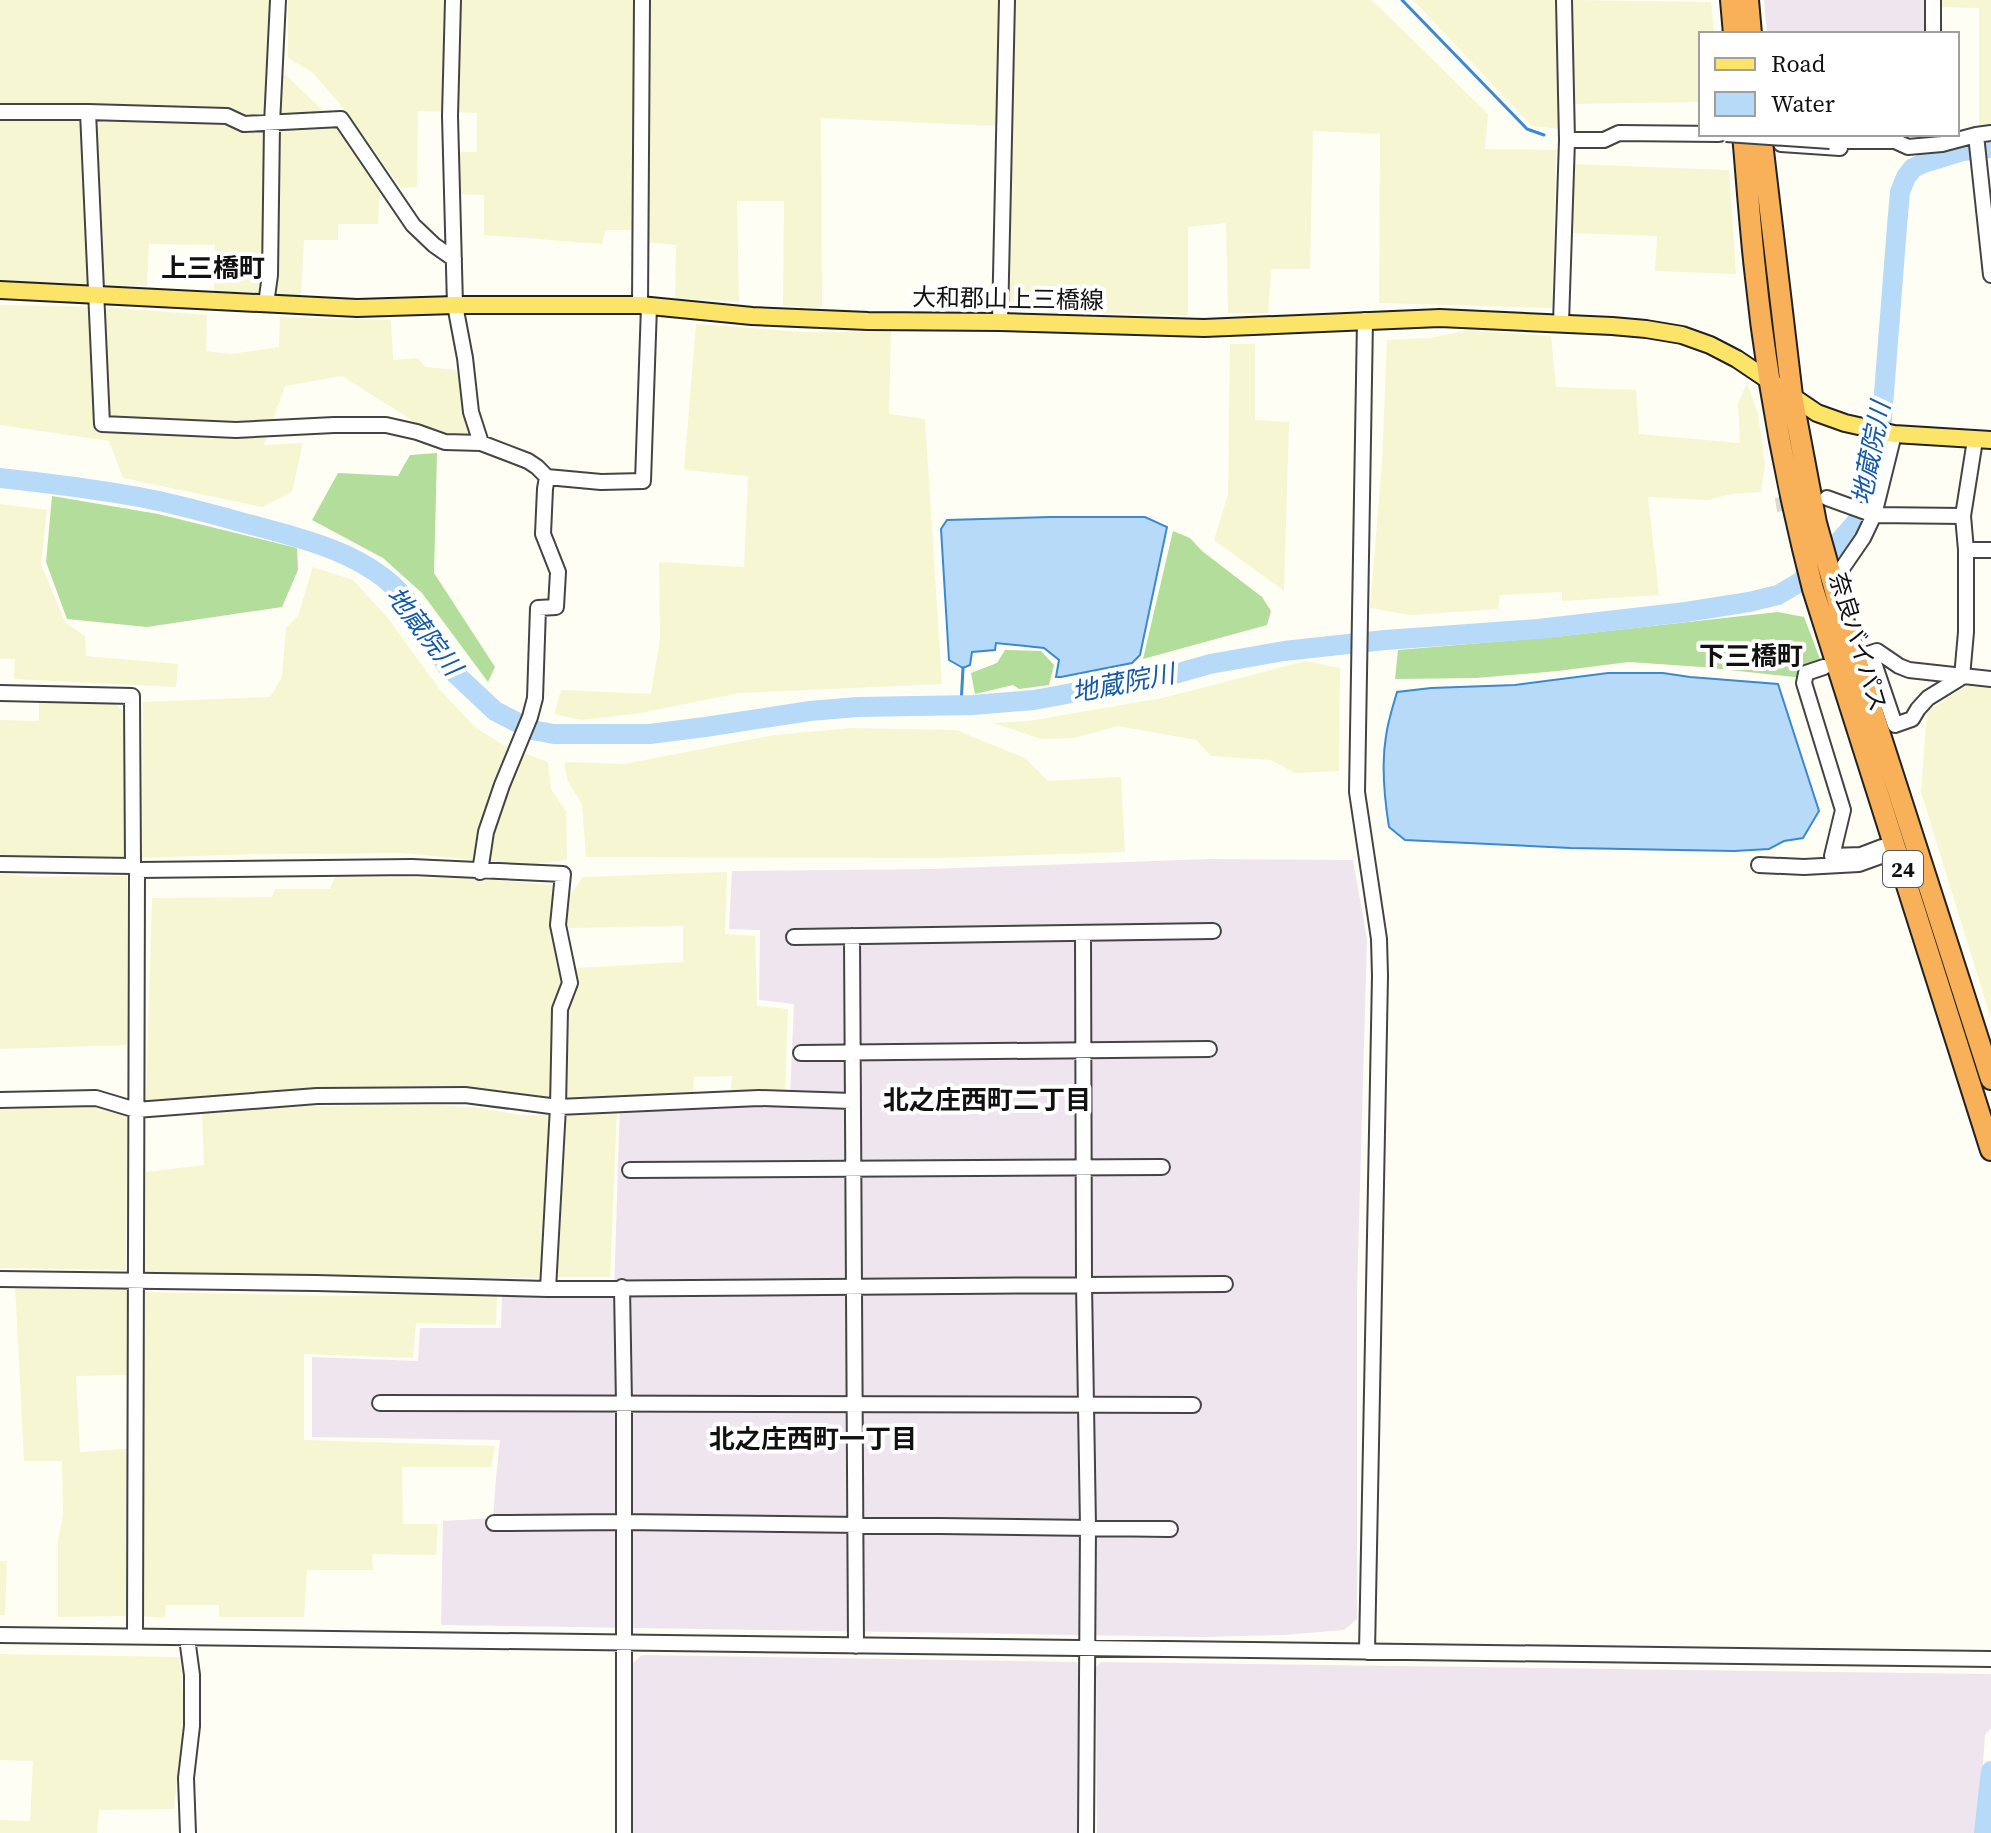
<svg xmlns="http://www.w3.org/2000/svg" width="1991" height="1833" viewBox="0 0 1991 1833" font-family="'Source Serif 4','Noto Sans JP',serif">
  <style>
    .industrial { fill: #efe5ef }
    .farmland { fill: #f6f6d3 }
    .forest { fill: #b2dd9a }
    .water { fill: #b7daf8; stroke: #3c89d1; stroke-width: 2 }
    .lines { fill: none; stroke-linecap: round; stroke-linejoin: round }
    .stream { stroke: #3c89d1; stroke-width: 3 }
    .river { stroke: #b7daf8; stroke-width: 20 }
    .minor-tunnel { stroke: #dbdad2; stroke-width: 14; stroke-dasharray: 14 7; stroke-linecap: butt }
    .minor-casing { stroke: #444; stroke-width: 18 }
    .major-casing { stroke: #222; stroke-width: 20 }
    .highway-casing { stroke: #222; stroke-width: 24 }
    .minor { stroke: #fff; stroke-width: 14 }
    .major { stroke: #fbe468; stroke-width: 16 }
    .highway { stroke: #f8b059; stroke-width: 20 }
    .minor-bridge-casing { stroke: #444; stroke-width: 18; stroke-linecap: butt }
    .minor-bridge { stroke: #fff; stroke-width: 14 }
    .labels { text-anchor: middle; stroke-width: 8; stroke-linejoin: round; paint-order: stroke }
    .shield { fill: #fff; stroke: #585858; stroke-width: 2 }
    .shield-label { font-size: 22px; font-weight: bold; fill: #111 }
    .street-label { font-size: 24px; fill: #111; stroke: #fff }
    .neighbourhood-label { font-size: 26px; font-weight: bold; fill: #111; stroke: #fff }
    .water-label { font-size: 26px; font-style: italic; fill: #145aa8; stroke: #fff }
  </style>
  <rect width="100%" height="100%" fill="#fffef4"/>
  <path class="industrial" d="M1764,0h167v34h-164z
    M1210,859l143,1 14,79 -10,354v326l-13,11 -60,5 -81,2 -762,-12 2,-104 50,-3 3,-41 4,-37 -188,-3v-80l106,4 2,-33h81l1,-33 112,-1 6,-194 170,-5 4,-91 -35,-4 1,-70 -31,-1 3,-58 198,-2z
    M642,1655l434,7 5,4 1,167h-449v-170z
    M1101,1662l890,12v54l-6,7 -7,98h-881l-1,-166z"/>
  <path class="farmland" d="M0,0h275l-5,71 17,5 57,55 36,52 -2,41h-40v16h-34l-3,58 -87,-6 1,-47 -66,-1 -2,42 -147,-2z
    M288,0h710l-2,126 -175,-8 1,190 -39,-2 1,-105h-47l2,101 -64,-4 1,-53 -30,-3v-12h-40l-4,14 -118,-9v-40l-24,-1 -1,-42h18v-39l-59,-2 -1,76 -16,1 -60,-83 -29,-33 -24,-14z
    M1015,0h357l116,114 -3,35 71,1 -4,158 -173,-5 1,-169 -67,-3 -3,138h-39l-3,44h-40l-2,-90 -38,4v88l-181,-3z
    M1413,0h145l2,129 -28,-3z
    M1571,0l140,2 3,32h-13v68l-130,2z
    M1937,0h54v128l-12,1v-121l-42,-1z
    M1573,164l156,6 7,104 -81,-3 2,-35 -87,-3z
    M0,305l105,2 102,8 -1,36 25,3 48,-7 1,-30 111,3 2,40 24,-2 9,9 30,3 17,67 -27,-2 -20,-6 -84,-53 -57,10 -21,59 39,-2 -11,49 -30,15 -139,-29 -14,-37 -109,-16z
    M696,324l107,8 88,-1 -2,83 36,5 17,265 -202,9 -99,20 -59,7 -28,-6 7,-24 90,4 9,-55 -1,-77 85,5 4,-91 -64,-6z
    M1469,330l82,6 5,51 80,3 3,44 101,9 -2,-40 9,-20 11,31 7,50 -4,28 -29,2 -25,6 -59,-3 11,98 -97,6v-9l-62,3 -2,14 -88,6 -40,-7 12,-145 5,-123 43,-2z
    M1230,344h25v76l34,2 -5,169 -70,-51 14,-46z
    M0,504l47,6 -6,54 24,58 20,14 1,20 92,8 -2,23 -162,-8 1,-20 -15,-1z
    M313,567l40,13 35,38 52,72 36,38 29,18 43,16 3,27 15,22 1,49 -41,5 -123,-12 -144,1 -117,4 1,-156 127,-5 12,-20 4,-49 12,-12z
    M1306,661l34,7 -1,103 -44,2 -24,-13 -60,-4 -15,-16 -78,-14 -44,12 -33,1 -48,-16 36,-2 138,-24z
    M1967,686l24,1v332l-70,-227 6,-81z
    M39,701l76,3 10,8 1,146 -112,-1 -14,-3v-134l39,1z
    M851,728l105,2 69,28 23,23 73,-4 4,75 -185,6 -354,-1 -4,-53 -14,-22 -4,-20 60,2 151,-29z
    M727,872l-2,62 30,2 2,70 31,3 -3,82h-54l1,-15 -38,1 -1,17 -129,4 3,-87 10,-19 -1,-24 107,-6v-36l-116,2v-29l16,-22z
    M0,873l29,4 98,-1v169l-127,4z
    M335,877l137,1 81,7 -2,41 12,57 -9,30 -4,86 -149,-12h-70l-185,17 6,-206 120,-1 3,-8h55z
    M0,1105l111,1 16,7 -1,157 -126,-2z
    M439,1105l43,3 38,7h29l-7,163h-217l-180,-4 1,-102 58,-7 -2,-51 105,-8z
    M617,1109l-7,168h-53l6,-166z
    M15,1284l114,5 -1,86 -52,1 4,76 47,-3 -1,167 -68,1v-77l5,-24 -1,-55h-38z
    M145,1292l187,4 165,-3 -1,32 -80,-2 -3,35 -109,-4v86l191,6 -4,21h-89l1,57h35l-2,31 -64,-1 1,16h-66l-3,47h-85v-12h-53l-1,13 -23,-2z
    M0,1561h7l-2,54h-5z
    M0,1654l180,3 4,54 -10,98 -75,1 -2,23h-97v-13l30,1 3,-60 -33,-1z"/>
  <path class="forest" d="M437,453l-3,120 61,94 -7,15 -66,-89 -39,-35 -71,-38 26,-47 60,3 12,-21z
    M52,496l106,18 139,34 1,22 -16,37 -135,20 -80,-8 -21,-57z
    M1173,531l17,7 12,13 60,46 9,14 -4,14 -124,34z
    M1778,612l26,5 16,42 -16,19 -102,-11 -73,-5 -71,9 -82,7 -81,1 3,-29 156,-13z
    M1005,650l36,1 13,14 -5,20 -30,4 -6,-4 -38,9 -4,-21 26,-10z"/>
  <path class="water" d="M1049,517h96l22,10 -27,128 -8,8 -71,14h-5l3,-17 -15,-12 -48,-5 -1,7 -23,2 -2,13 -7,3 -14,-8 -8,-131 6,-9z
    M1608,673h55l27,4 88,7 41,127 -16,27 -19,3 -15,8 -35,2 -163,-3 -166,-8 -16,-13c-5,-31 -8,-61 -3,-91 2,-15 7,-30 11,-44l34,-4 84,-3z"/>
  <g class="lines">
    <path class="stream" d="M1402,0l125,129 17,6
      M961,705l2,-37"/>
    <path class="river" d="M0,478c47,5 93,11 139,19 39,7 76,18 113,28 53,14 116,29 153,73l42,68 48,45 37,19 22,4h96l55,-7 105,-16 47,-4 116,-2 61,-5 141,-26 35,-10 74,-13 101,-11 153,-11 148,-17 63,-10 29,-7 22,-13 29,-29 29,-33 19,-69 5,-32 15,-193 3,-34 6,-15 7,-9 11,-5 39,-12 28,-3
      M1984,1833l7,-62"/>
    <path class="minor-tunnel" d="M1776,505l23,-4"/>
    <defs>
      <path id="minor" d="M453,0l-3,116 5,189 10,53 6,54 10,31
        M1933,0v34
        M0,112h88l139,4 17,8 97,-5 72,106 21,20 20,14
        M88,112l14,312 134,6 98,-5h52l31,7 28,10 36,1 47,18 9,6 10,10 54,5 42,-1 6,-175
        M1976,135l15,140
        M1567,140h37l15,-7 100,1
        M1830,141h65l13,6 34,-3 34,-9 15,-2
        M1781,144l59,4
        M266,304l4,-29 2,-151 6,-124
        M640,305l2,-305
        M1365,320l-8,472 22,147 1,37 -13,676
        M1000,322l7,-322
        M1561,323l6,-183 -3,-140
        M1827,498l47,17 89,1
        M1966,550h25
        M1832,583l31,-45 11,-23 20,-81
        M1868,654l9,-3 22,15 10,4 82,9
        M1858,667l16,-4 21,62 17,-6 6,-10 10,-11 34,-21
        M1962,677l4,-45v-82l-3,-34 12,-76
        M0,693l132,3 1,170
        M0,864l133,2 4,4 275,-3 151,7 -5,51 12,58 -10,26 -2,98 201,-9 93,3
        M1759,865l45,2 55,-3 25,-9 -2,-8 -21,8 -29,1 11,-46 -39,-127 2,-10 18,-6
        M480,872l6,-40 16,-47 28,-68 5,-19 3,-90 18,-1 2,-35 -15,-38 2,-45 2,-12
        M1083,933l1,351 4,243 -2,306
        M852,936l4,710
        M794,937l419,-6
        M801,1053l408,-4
        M0,1100l96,-2 40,12 181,-14 148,-1 93,12 -10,182
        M630,1170l532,-3
        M0,1279l316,4 232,6 677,-5
        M622,1287l2,117v429
        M380,1403l813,2
        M494,1523l130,-1 546,7
        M0,1635c664,7 1327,17 1991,24
        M135,1637l2,-767
        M187,1638l5,37v51l-6,52 2,55"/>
      <path id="major" d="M0,290l357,18 98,-3h185l112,11 116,5 132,1 204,6 236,-10 172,8 34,3 36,6 28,10 27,14 80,54 28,10 49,11 97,6"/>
      <path id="highway" d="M1731,0l3,34
        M1748,0l3,34
        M1743,134c4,45 7,90 12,135 11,108 31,215 58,320l178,561
        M1761,134l31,262 24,127 29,103 146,453"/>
    </defs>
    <use href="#minor" class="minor-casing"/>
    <use href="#major" class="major-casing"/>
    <use href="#highway" class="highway-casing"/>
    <use href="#minor" class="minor"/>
    <use href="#major" class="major"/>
    <use href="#highway" class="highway"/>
    <defs>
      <path id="minor-bridge" d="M1726,134l104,7"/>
    </defs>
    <use href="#minor-bridge" class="minor-bridge-casing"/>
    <use href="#minor-bridge" class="minor-bridge"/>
  </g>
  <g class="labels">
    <rect class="shield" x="1883" y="851" width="40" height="36" rx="6"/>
    <g class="shield-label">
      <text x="1903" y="877">24</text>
    </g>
    <g class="street-label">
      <text transform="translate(1008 299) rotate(1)" y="8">大和郡山上三橋線</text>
      <text transform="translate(1858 642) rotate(73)" y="8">奈良バイパス</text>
    </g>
    <g class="neighbourhood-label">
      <text x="213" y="277">上三橋町</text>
      <text x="1751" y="665">下三橋町</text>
      <text x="987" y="1109">北之庄西町二丁目</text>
      <text x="813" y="1448">北之庄西町一丁目</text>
    </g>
    <g class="water-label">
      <text transform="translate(1871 453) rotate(-79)" y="9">地蔵院川</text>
      <text transform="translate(424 631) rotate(52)" y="9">地蔵院川</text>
      <text transform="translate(1123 683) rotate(-11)" y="9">地蔵院川</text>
    </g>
  </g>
  <rect x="1699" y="32" width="260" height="104" fill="#ffffff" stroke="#a0a0a0" stroke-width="2"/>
  <rect x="1715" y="58" width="40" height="12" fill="#fbe468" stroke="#a0a0a0" stroke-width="2"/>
  <text x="1771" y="72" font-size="24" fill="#111111">Road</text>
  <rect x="1715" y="92" width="40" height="24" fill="#b7daf8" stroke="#a0a0a0" stroke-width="2"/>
  <text x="1771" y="112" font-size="24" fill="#111111">Water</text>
</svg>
